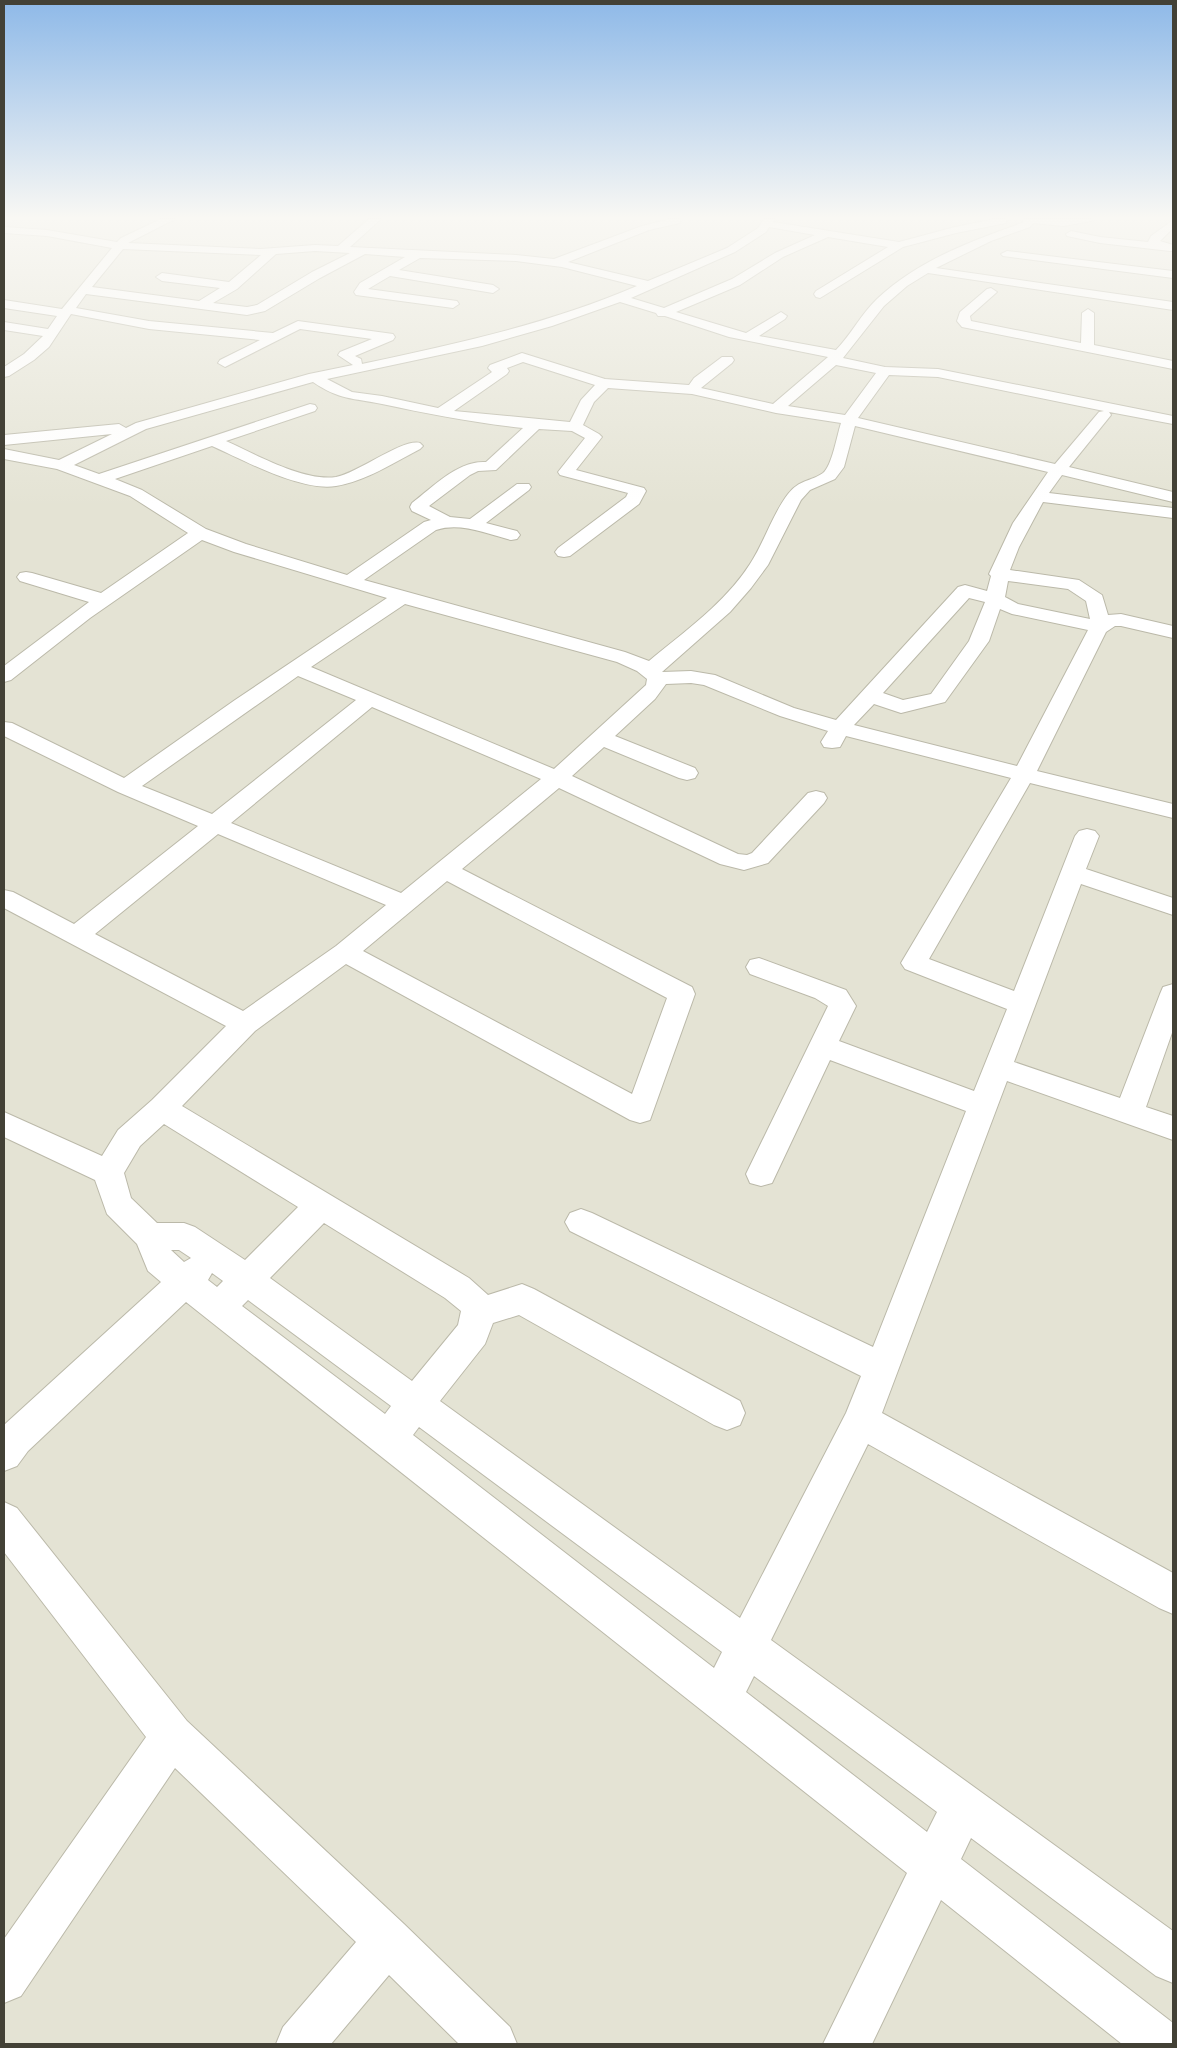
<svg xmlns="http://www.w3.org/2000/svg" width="1177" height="2048" viewBox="0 0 1177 2048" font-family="'Golos Text',sans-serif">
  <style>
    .residential { fill: #e4e3d4 }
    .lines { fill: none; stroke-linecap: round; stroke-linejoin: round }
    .minor-casing { stroke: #bbb9a9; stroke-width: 2 }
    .minor { fill: #fff; fill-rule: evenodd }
  </style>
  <rect width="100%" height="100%" fill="#f1f0e6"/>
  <path class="residential" d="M4,219h1169v1825h-1169z"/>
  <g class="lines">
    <defs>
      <path id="minor" d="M161,219h14l-47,24 133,6 54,-4 23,1 31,-27h12l-31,28 166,8 38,4 88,-33 28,-7h10v4l-31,7 -81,32 80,19 79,-33 31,-20 6,-9h11l-2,3 126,20 56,-15 40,-8h11v4l-50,10 -53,14 -83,51 -4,-1 -2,-3 2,-3 72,-44 -60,-10 -45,20 -43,28 -64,27 70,21 35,-21 6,4 -2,3 -26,17 77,14c15,-15 25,-36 41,-51 40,-38 94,-58 145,-76l3,-4h67l-1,2 -27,5 -31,-3 -3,4 -39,14 -55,27 237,34v8l-245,-37 -21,13 -23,20 -41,52 42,9 53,2 235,47v8l-69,-13 5,1 2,3 -42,52 104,25v10l-111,-27 -13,18 124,15v10l-130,-16 -24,45 -9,23 69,10 23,15 6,20 13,-1 52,12v12l-52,-12h-6l-9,6 -69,139 136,33v14l-143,-35 -101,176 85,32 61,-155 4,-5 8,-2 8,2 4,5 -13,33 87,29v17l-92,-31 -67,178 106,36 40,-104 3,-7 10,-3v46l-27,77 27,9v24l-166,-59 -125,332 291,160v41l-14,-6 -291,-164 -97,196 402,291v52l-17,-7 -185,-138 -10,21 212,164v21h-51l-181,-144 -69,144h-49l84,-171 -721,-571 -158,149 -11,15 -13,5v-46l157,-143 -13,-11 -11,-27 -30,-30 -12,-34 -91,-43v-25l98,44 16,-26 34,-30 74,-74 -222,-118v-18l9,2 61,32 124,-98 -80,-34 -114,-56v-14l8,1 112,55 111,-78 152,-102 -153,-46 -32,-12 -112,78 -79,62 -7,2v-16l85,-64 -69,-21 -3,-4 3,-4 6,-1 6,1 69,20 87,-60 -58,-37 -73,-27 -53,-10v-10l55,11 53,-26 -108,11v-10l115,-11 7,4 10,-5 173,-49 44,-9 -15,-10 2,-3 32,-13 -72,-10 -75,38 -7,-4 2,-3 40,-20 -111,-11 -78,-15 -22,33 -15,13 -25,16 -5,1v-10l20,-13 19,-18 -39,-6v-8l44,7 9,-13 -53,-8v-8l58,9 50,-61 -65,-12 -43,-3v-6l43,3 70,12 4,-4zM769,227l46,8 -40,18 -43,26 -68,29 -33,-10 104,-46 31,-20zM123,249l138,6 -32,27 -67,-9 -6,4 6,4 58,7 -21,13 -107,-14zM315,251l35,2 -38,19 -55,33 -10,2 -34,-4 24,-14 39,-35zM365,254l40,3 -45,26 -6,9 2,3 97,13 6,-4 -2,-3 -89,-12 22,-13 103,17 6,-4 -6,-4 -94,-15 21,-12 96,3 46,6 75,19c-88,38 -182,58 -275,78l-1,-5 -6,-3 38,-16 2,-3 -2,-3 -95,-13 -25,12 -124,-12 -73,-13 10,-14 161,21 18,-4 55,-33zM620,302l36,11 2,3h7l64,21 99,20 -55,47 -72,-16 31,-25 2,-3 -2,-3h-10l-28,21 -5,7 -84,-6 -83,-26 -32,12 -2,3 4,4 -54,36 -56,-12 -30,-4 -25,-13 155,-33 70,-20zM523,362l72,23 -14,15 -11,22 -116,-11 53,-37 2,-3 -2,-3zM836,365l40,8 -31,42 -57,-9zM889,375l49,2 166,34 -5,1 -44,52 -197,-46zM313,382c26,18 40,16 69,22 47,10 93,19 141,24l-37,34c-28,-2 -53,25 -74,41l-2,4 2,4 19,9 -7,2 -77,53 -101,-31 -40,-15 -64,-39 -27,-11 97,-33c31,14 90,46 124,40 30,-5 57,-23 84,-37l3,-3 -3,-3c-17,-5 -62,30 -84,34 -32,5 -81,-23 -110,-36l89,-30 2,-3 -2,-3 -5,-1 -211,70 -25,-9 72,-36zM608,388l84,6 84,19 65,10c-4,12 -9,43 -18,50 -13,9 -23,6 -35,21 -16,21 -24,49 -38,70 -25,39 -66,68 -101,97l-24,-9 -261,-72 72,-50c25,-8 51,4 75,10l6,-1 3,-4 -3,-4 -31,-8 43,-33 2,-3 -2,-3h-12l-47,35 -20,-2 -21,-11 41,-31 8,-4 18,-1 43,-41 33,2 13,7 -27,34 2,3 68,18 -2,4 -68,51 -3,4 3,4 6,1 6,-1 69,-52 7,-13 -2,-3 -68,-18 26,-33 -3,-3 -16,-9 11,-23zM855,426l193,46 -35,51 -24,51 2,2 -4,15 -22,-6 -7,2 -122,133 -42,-12 -79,-33 -24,-4 -29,1 68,-60 21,-24 17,-23 33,-65 9,-10 25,-11 9,-12zM1008,581l60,8 18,12 4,18 -72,-15 -13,-7zM969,598l16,4 -16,39 -38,53 -28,6 -20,-7zM405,604l212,58 20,9 10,8 -1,6 -92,84 -243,-102zM1000,609l12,5 76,16 -71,136 -163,-41 20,-21 27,9 44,-11 44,-61zM298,676l58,24 -144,114 -70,-28zM691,683l13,2 76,31 48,15 -7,11 3,5 8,1 8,-1 6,-11 165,42 -110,185 4,6 102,40 -33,82 -135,-50 17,-35 -10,-16 -87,-32 -9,2 -4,7 4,7 65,24 13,8 -82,168 4,9 11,3 11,-3 58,-123 136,51 -93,236 -281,-134 -11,-4 -11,4 -5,9 5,9 291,145 -15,37 -106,205 -300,-217 45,-57 8,-21 26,-8 195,110 13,5 13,-5 5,-12 -5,-12 -206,-112 -12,-5 -34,11 -19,-17 -287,-172 73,-75 91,-67 284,156 10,3 10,-3 45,-126 -3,-7 -230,-118 97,-81 161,76 24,6 24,-7 56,-60 3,-5 -3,-5 -8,-2 -8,2 -56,60 -5,2 -9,-1 -166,-78 32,-29 75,31 8,2 8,-2 3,-5 -3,-5 -80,-32 40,-37 11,-15zM372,707l169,72 -140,114 -170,-70zM218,834l168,71 -50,41 -93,65 -148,-77zM447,881l220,117 -35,96 -269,-143zM164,1124l134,83 -53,53 -50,-33 -11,-4h-27l-26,-25 -7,-25 16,-27zM324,1223l121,75 16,13 -3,14 -46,56 -142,-103zM171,1250h8l12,8 -7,4zM212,1273l11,8 -6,6 -9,-7zM248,1300l143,106 -6,8 -143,-108zM419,1427l303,225 -8,16 -301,-233zM754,1676l183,136 -10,20 -181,-140z
        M1172,221l1,7 -13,13 13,4v6h-3l-70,-8 -33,-7 -1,-2 5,-3 29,6 48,5 3,-6z
        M1007,251l166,20v7l-170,-22 -2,-2z
        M991,288l6,4 -27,24 1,5 110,22 1,-30 6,-4 6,4v32l79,16v8l-206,-41 -5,-1 -5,-6 3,-9 27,-23z
        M4,1502l13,6 170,213 217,203 106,103 7,17h-58l-70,-69 -58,69h-55l7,-17 73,-85 -181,-174 -154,228 -17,7v-64l142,-202 -142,-185z"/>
    </defs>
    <use href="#minor" class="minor-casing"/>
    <use href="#minor" class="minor"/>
  </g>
  <linearGradient id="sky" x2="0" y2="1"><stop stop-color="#8eb9e8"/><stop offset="0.43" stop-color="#f9f8f4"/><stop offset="1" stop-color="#f9f8f4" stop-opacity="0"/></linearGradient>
  <rect width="1177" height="506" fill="url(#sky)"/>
  <rect width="1177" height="2048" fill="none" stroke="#434136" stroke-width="10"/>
</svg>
